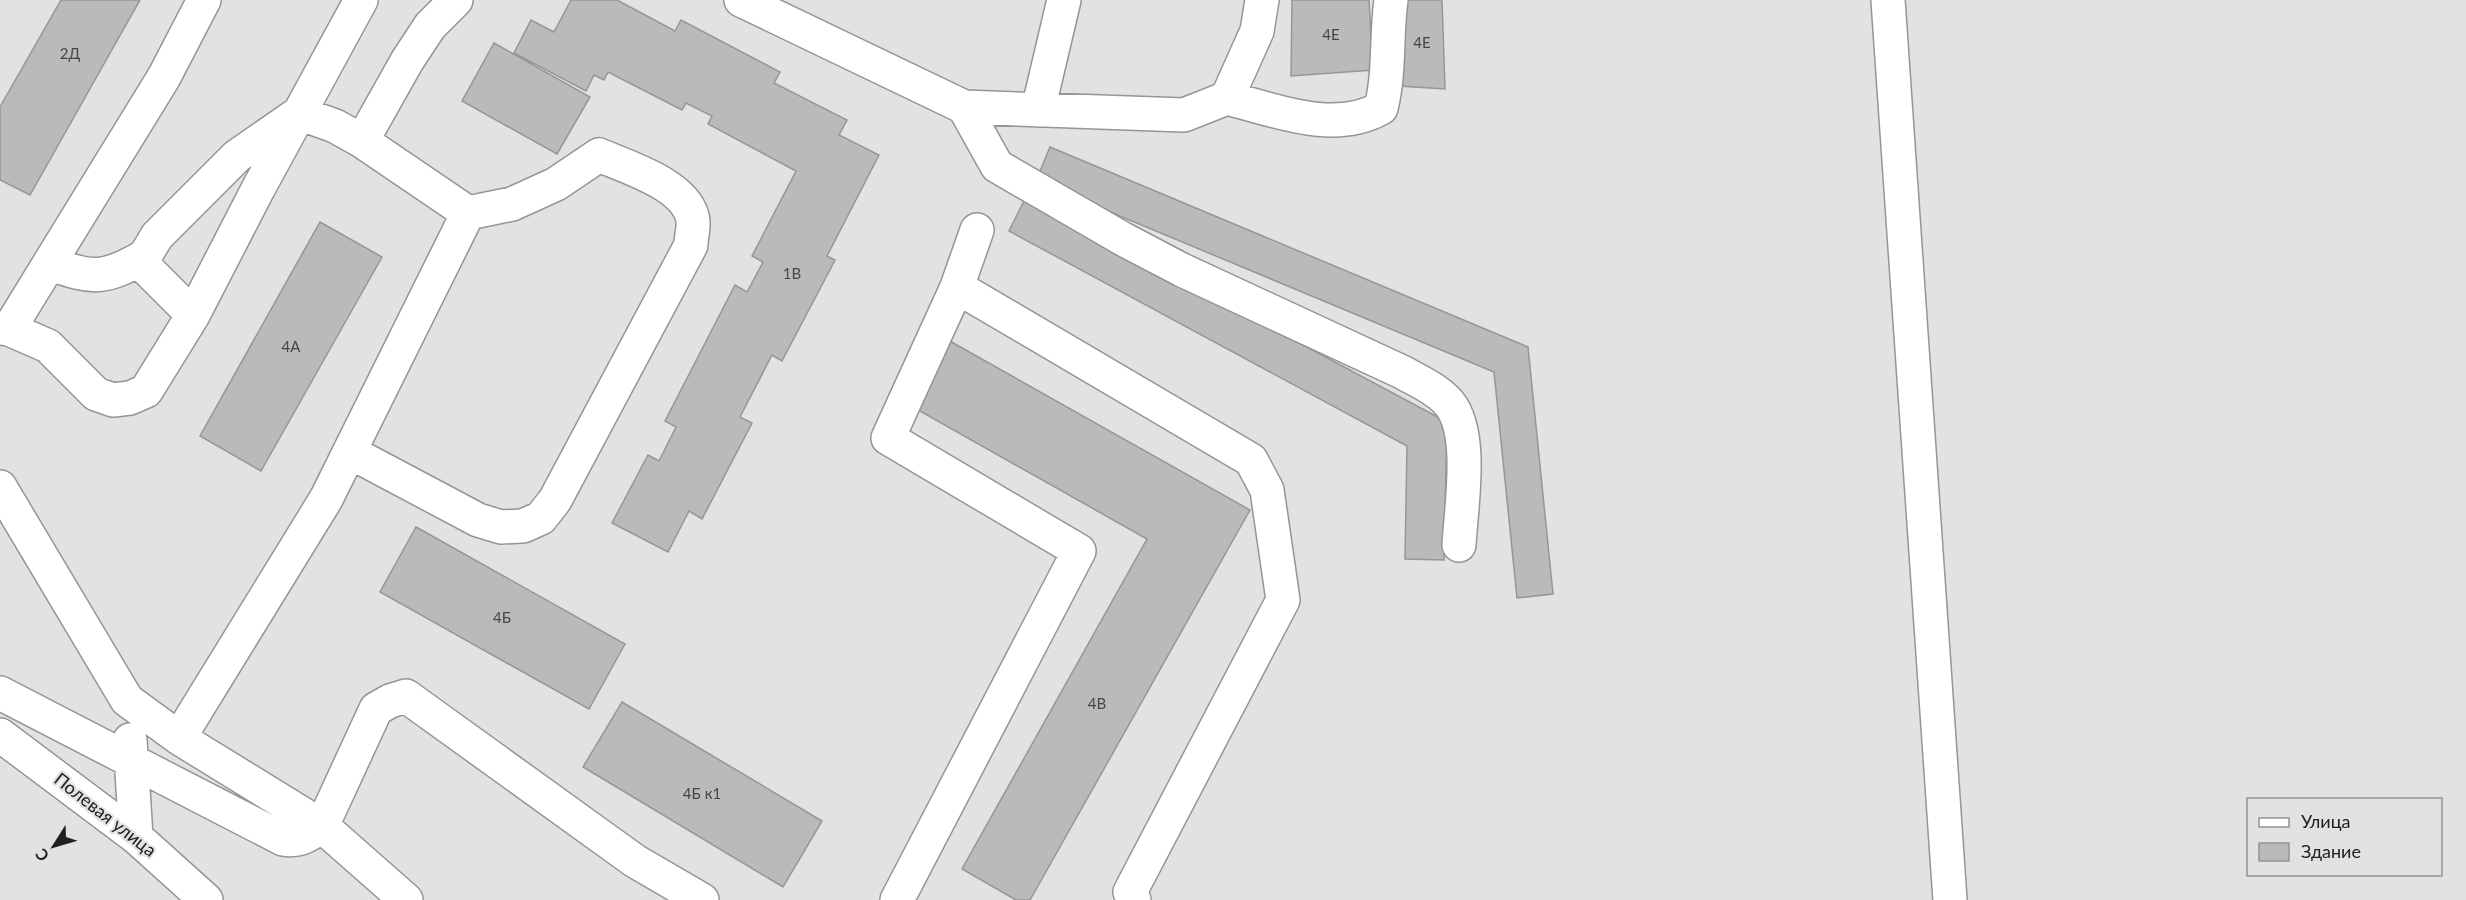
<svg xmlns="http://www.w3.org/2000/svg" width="2466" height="900" viewBox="0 0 2466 900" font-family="Lato,sans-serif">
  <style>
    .building { fill: #bababb; stroke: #969697; stroke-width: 1.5 }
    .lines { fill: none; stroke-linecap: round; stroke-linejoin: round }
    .minor-casing { stroke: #949596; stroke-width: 36 }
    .minor { stroke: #fff; stroke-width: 33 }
    .labels { text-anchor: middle; stroke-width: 4.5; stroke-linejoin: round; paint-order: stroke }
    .number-label { font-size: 15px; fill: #464647 }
    .street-label { font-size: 18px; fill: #202020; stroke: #e2e2e4 }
  </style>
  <rect width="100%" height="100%" fill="#e2e2e4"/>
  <path class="building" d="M61,0h79l-110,195 -30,-15v-73z
    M571,0h46l58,31 6,-11 99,52 -6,11 73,37 -8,15 40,20 -52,101 8,4 -53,101 -10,-6 -32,62 12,6 -50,96 -13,-8 -21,41 -56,-29 36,-68 11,6 17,-34 -11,-6 70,-136 12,7 16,-30 -11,-6 44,-85 -88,-47 4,-8 -26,-13 -4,7 -74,-38 -4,8 -10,-5 -8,16 -72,-38 17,-33 23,12z
    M1292,0h77l4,70 -82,6z
    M1402,0h40l3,89 -46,-3z
    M494,43l96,54 -33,57 -95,-53z
    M1050,147l478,200 25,247 -36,4 -23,-226 -458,-191z
    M1026,197l421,225 -3,138 -39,-1 2,-113 -398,-215z
    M320,222l62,35 -121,214 -61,-35z
    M948,340l302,170 -220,390h-14l-54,-31 185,-330 -236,-133z
    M416,527l209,117 -36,65 -209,-117z
    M622,702l200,119 -39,66 -200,-120z"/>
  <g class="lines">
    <defs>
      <path id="minor" d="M741,0l223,107 220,8 43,-17 30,-67 5,-31
        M1888,0l62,900
        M1227,98c48,12 107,37 154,10 9,-35 5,-72 10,-108
        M964,107l33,59 126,73 59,31 220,102c16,9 35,17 47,31 25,30 12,104 10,142
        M1038,110l26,-110
        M50,263c42,17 56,16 95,-7
        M957,287l294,173 16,30 16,110 -153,292 4,8
        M193,315l-47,-47 -1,-12 12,-20 80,-80 62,-43 36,13 27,15
        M0,328l9,1 155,-252 40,-77
        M9,329l39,17 48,48 17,6 17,-2 16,-7 47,-76 65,-126 103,-189
        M350,452l128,68 23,7 22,-1 18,-8 14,-18 136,-255c0,-9 4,-21 1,-29 -9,-32 -65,-49 -93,-61l-43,29 -44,20 -44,9
        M0,487l127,213 52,38 143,88 54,-117 14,-8 16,-5 229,165 67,39
        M0,693l283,146c17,3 26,-4 39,-13l84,74
        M0,735l136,102 70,63
        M179,738l147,-239 142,-286 -106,-72 45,-80 23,-35 26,-26
        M130,740l6,97
        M897,900l182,-349 -191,-113 69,-151 20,-57"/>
    </defs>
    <use href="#minor" class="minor-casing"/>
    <use href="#minor" class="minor"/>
  </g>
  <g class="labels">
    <g class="number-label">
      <text x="1331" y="40">4Е</text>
      <text x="1422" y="48">4Е</text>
      <text x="70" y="59">2Д</text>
      <text x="792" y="279">1В</text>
      <text x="291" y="352">4А</text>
      <text x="502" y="623">4Б</text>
      <text x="1097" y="709">4В</text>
      <text x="702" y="799">4Б к1</text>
    </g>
    <g class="street-label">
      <text transform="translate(105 815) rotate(38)" y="6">Полевая улица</text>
    </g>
  </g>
  <rect x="2247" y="798" width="195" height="78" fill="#e2e2e4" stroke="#949496" stroke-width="1.5"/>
  <rect x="2259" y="818" width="30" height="9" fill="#ffffff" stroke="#949496" stroke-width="1.5"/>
  <text x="2301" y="828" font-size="18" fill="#202020">Улица</text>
  <rect x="2259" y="843" width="30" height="18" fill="#bababb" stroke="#949496" stroke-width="1.5"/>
  <text x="2301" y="858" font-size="18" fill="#202020">Здание</text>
  <g transform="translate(54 846) rotate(233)" stroke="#e2e2e4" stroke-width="4.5" paint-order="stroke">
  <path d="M0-4.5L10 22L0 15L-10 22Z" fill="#202020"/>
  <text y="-9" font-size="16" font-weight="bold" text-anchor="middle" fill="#202020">С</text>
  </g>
</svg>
